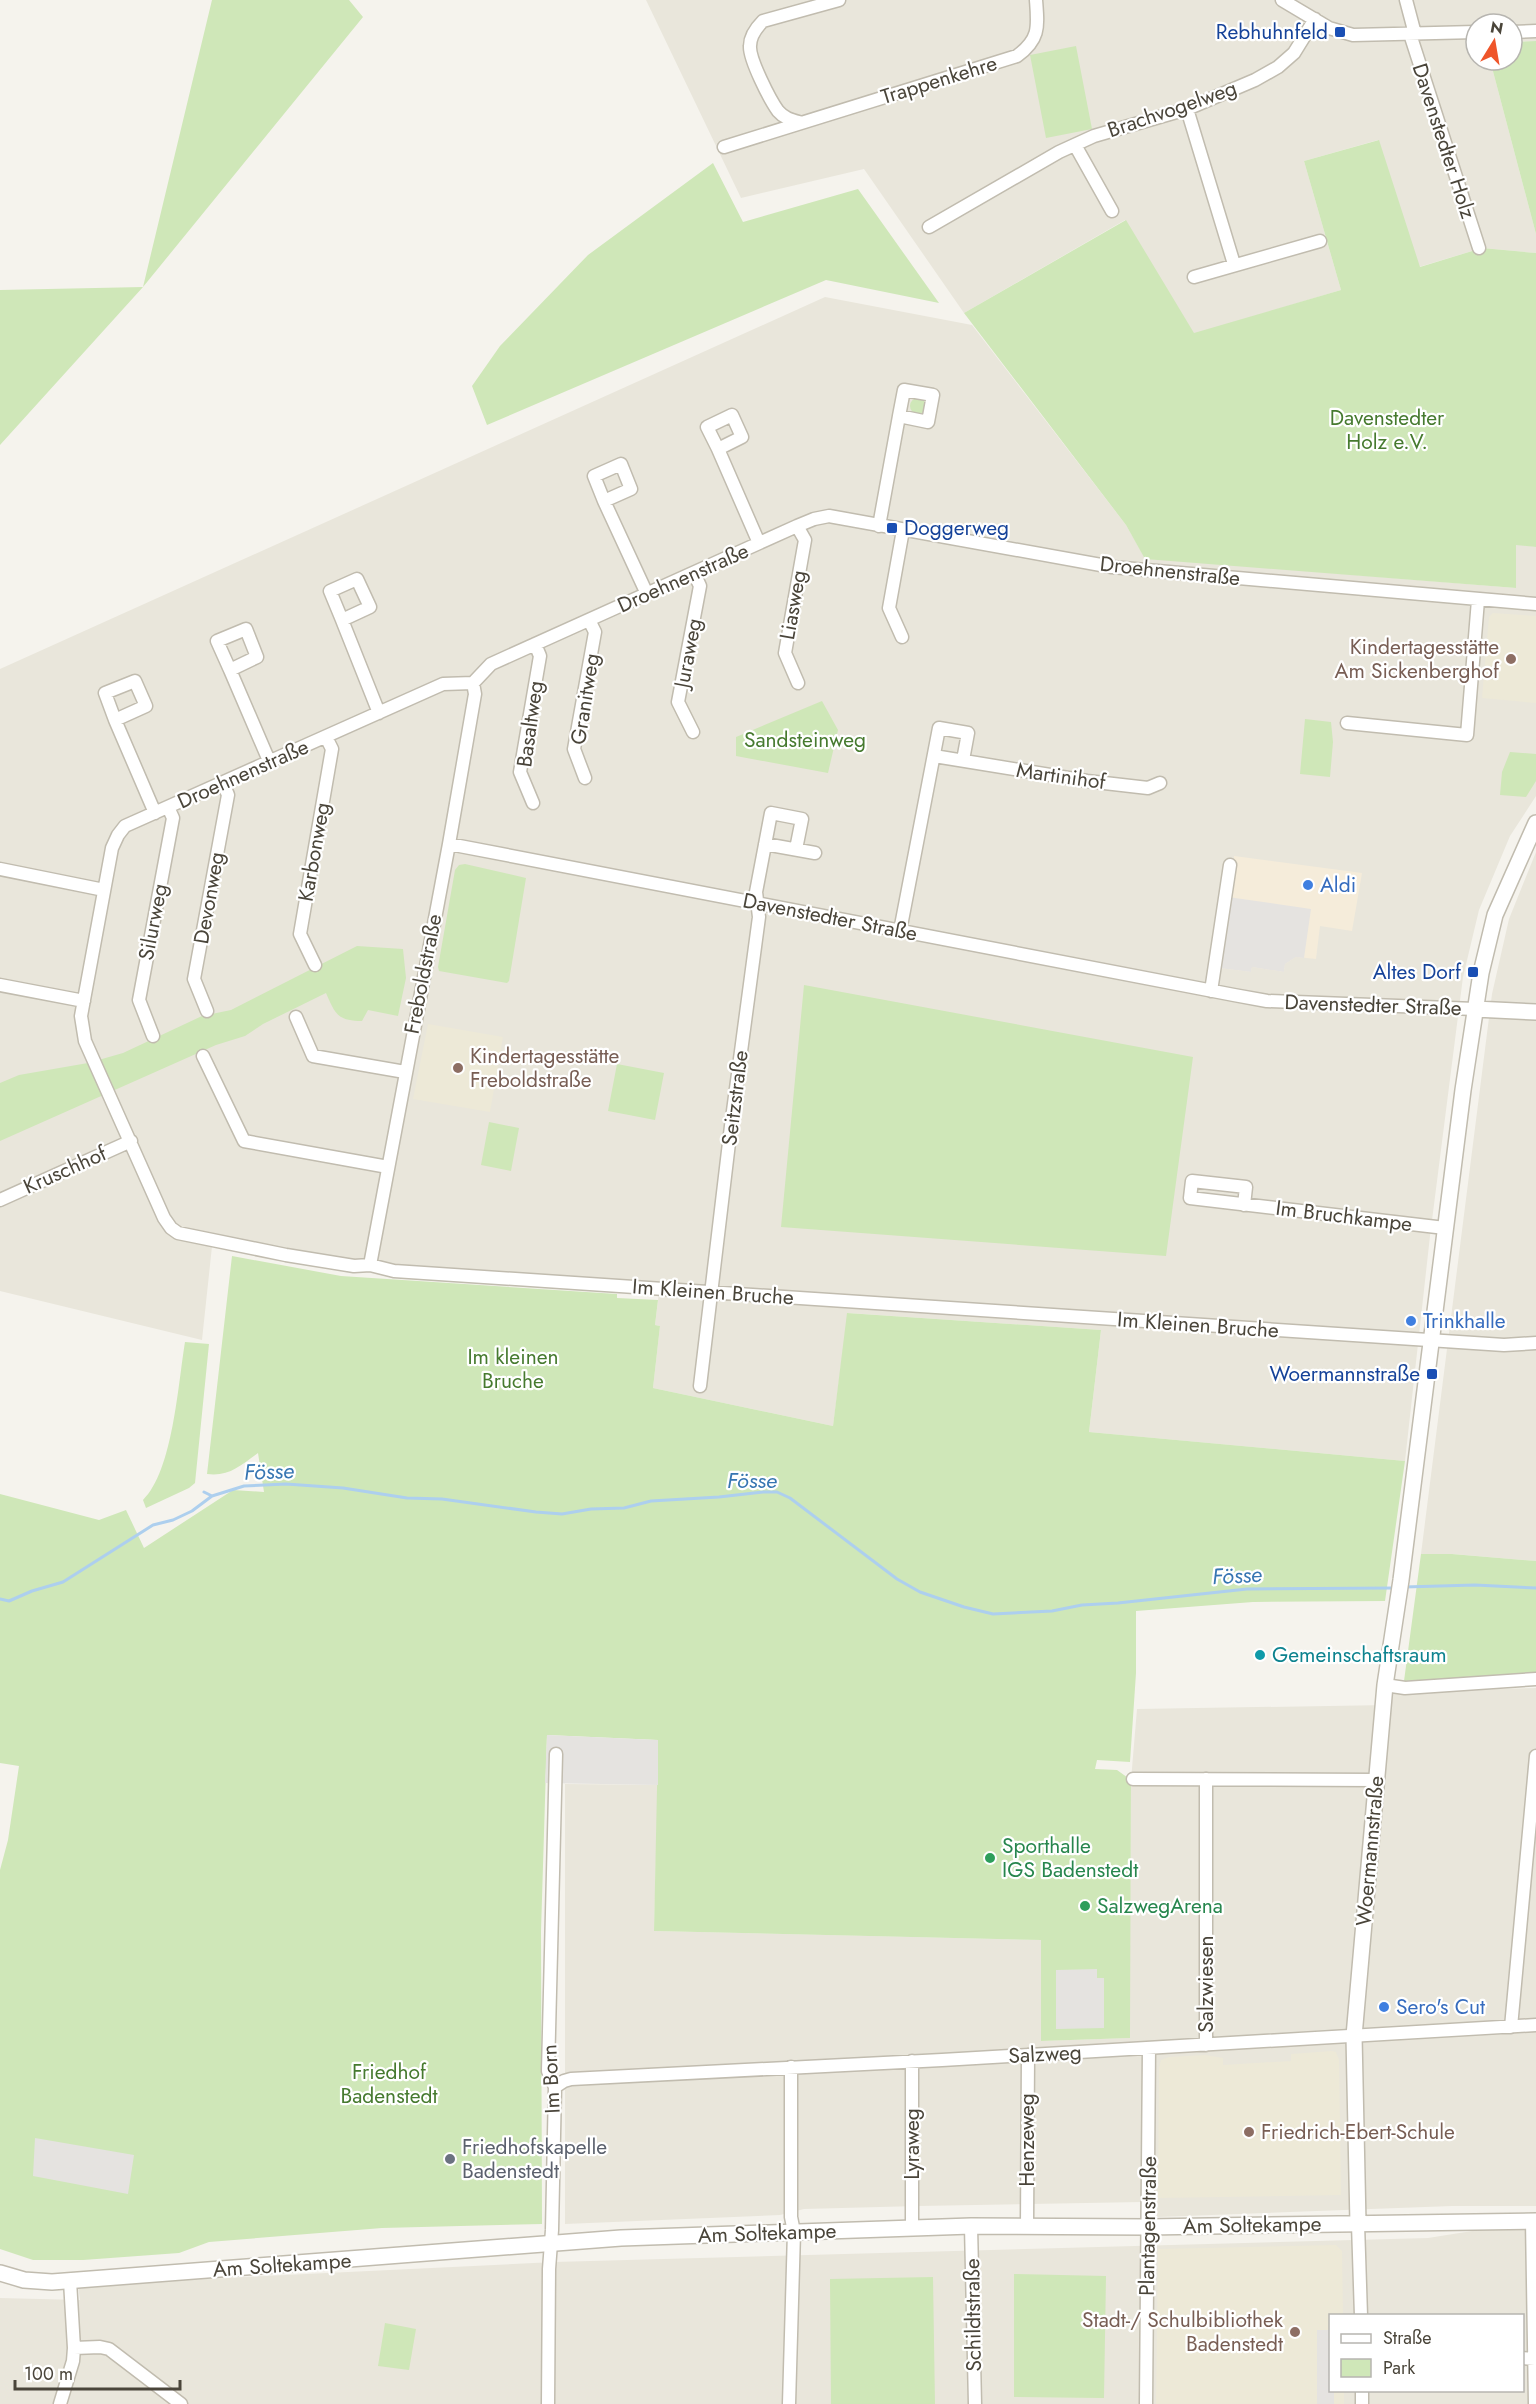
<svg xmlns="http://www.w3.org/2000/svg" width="1536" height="2404" viewBox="0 0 1536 2404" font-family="Jost,sans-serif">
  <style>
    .residential { fill: #e9e6db; fill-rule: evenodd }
    .commercial { fill: #f5ecda }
    .education { fill: #ede9d7 }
    .green { fill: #cfe7b8 }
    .parking { fill: #e5e3e0 }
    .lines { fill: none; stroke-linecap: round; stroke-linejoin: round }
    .stream { stroke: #adcfee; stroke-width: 3 }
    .minor-casing { stroke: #c1bcaf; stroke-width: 15 }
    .tertiary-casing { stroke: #c1bcaf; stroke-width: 18 }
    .minor { stroke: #fff; stroke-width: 12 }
    .tertiary { stroke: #fff; stroke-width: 15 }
    .transit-dot { fill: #1a4fb4; stroke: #fff; stroke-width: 2 }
    .education-dot { fill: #8d6e63; stroke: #fff; stroke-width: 2 }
    .shop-dot { fill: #3f7fe0; stroke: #fff; stroke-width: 2 }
    .culture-dot { fill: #0f9aa8; stroke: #fff; stroke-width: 2 }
    .leisure-dot { fill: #2e9e5b; stroke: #fff; stroke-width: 2 }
    .worship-dot { fill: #6b7280; stroke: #fff; stroke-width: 2 }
    .labels { text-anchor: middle; stroke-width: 4.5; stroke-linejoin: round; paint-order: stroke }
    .transit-label { font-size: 21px; fill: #164399; stroke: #fff; text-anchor: end }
    .street-label { font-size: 21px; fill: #4a453a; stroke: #fff }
    .park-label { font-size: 21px; fill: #467a2f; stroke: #fff }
    .education-label { font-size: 21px; fill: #785e54; stroke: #fff; text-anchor: end }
    .shop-label { font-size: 21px; fill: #366cbe; stroke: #fff; text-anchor: start }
    .culture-label { font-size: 21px; fill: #0d838f; stroke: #fff; text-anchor: start }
    .leisure-label { font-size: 21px; fill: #27864d; stroke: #fff; text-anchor: start }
    .worship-label { font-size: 21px; fill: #5b616d; stroke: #fff; text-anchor: start }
    .water-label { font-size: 22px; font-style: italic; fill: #3776b2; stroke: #fff }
  </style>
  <rect width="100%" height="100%" fill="#f5f3ed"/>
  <path class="residential" d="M646,0h890v41l-24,1v-18h-36v36h14l46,174v19l-54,-5 -63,19 -41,-127 -74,21 37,129 -147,44 -69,-114 -161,93 -100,-144 -123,29z
    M825,297l147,28 154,200 19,33 371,30v-44l20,3v249l-26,40 -31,74 -16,67 -33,259 -25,225 -316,-29 12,-102 -253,-17 -15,113 -180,-38 7,-62 -5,-1 5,-41 -288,-18 -159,-29 -11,103 -202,-49v-622z
    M1536,852v709l-83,-7h-32l71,-560 17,-75z
    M1536,1688v518h-84l-294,11 -16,-15 -224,4 -114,3 -24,6 -215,9v-440l93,1 -4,146 388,9 -1,101 88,-3 2,-258 6,-71 251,-4 2,-13z
    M1536,2221v183h-1536v-106l80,2 -2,-15 476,-23 874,-24zM1330,2316h192v74h-192z"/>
  <path class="commercial" d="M1234,856l128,17 -10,58 -32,-5 -4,33 -20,-2 -11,7 -1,8 -32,-5 -1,5 -32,-4z"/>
  <path class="education" d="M1493,613l43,3v87l-54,-5 7,-81z
    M428,1024l75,13 -13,75 -77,-13z
    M1332,2051l4,1 3,8 2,135 -183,3 1,-130 2,-8 8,-3 36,-2 18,3v7l68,-4v-7z
    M1336,2245l6,6 1,64 -13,1v74l14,1v13h-188l2,-155z"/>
  <path class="green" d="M212,0h137l14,17 -220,270 -143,158v-155l143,-3z
    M1536,41v193l-46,-174h22v-18z
    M1076,46l16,83 -46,9 -16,-83z
    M1379,140l41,127 62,-19 54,5v294l-20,-2v43l-371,-29 -19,-34 -162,-212 162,-93 68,113 147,-43 -37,-129z
    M713,163l30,59 115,-33 81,114 -113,-23 -339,145 -15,-39 28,-40 88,-91z
    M910 406a8 8 0 1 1 16 0a8 8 0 1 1-16 0Z
    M822,701l16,29 -10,43 -92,-17v-19z
    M1305,719l26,3 2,20 -3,35 -30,-3z
    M1510,752l26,2v27l-10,16 -26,-2 2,-23z
    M465,864l61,14 -17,103 -2,2 -68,-12 -1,-4 17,-97 4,-5z
    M357,946l46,3 3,29 -8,38 -30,-6 -6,11c-24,0 -27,-7 -36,-28l-63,31 -18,12 -29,9 -216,96v-58l19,-8 69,-12 35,-10 79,-37 29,-6z
    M804,985l389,72 -27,199 -385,-29z
    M617,1064l47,9 -9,47 -47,-9z
    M489,1122l30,6 -8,43 -30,-6z
    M232,1256l109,20 276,18v4l41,2 -3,25 5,1 -7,62 180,38 14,-113 254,17 -12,102 316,29 -20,140 -132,1 -117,9v62l-6,89 -33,-2 -2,9 22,1 14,10 -1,258 -89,3v-101l-387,-9 4,-191 -111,-5 -6,196 1,293 -160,4 -173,14 -30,11 -96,7h-50l-33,-11v-379l8,-30 11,-74 -19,-3v-269l99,26 27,-10 18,38 89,-58 31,2 -6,-39c-17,12 -29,24 -51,21z
    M185,1342l24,2 -14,139 -6,5 -43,20 -3,-8c30,-29 35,-116 42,-158z
    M1421,1554h31l84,7v114l-132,6z
    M1014,2274l92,2 -2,122 -90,-1z
    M933,2277l2,127h-104l-1,-125z
    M385,2323l31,6 -7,41 -31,-4z"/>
  <path class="parking" d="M1228,897l83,12 -7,49 -8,-1 -11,7 -1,8 -32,-5 -1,5 -32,-4z
    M547,1735l111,5v45l-113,-2z
    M1097,1969v9h7v50l-48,1v-59z
    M35,2138l99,17 -6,39 -95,-18z
    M1317,2330h13v60l4,1v13h-17z"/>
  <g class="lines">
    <path class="stream" d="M204,1492l8,4
      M1404,1587l71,-2 61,3
      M0,1599l9,2 23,-10 31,-9 90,-57 20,-5 19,-9 20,-15 32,-10 42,-2 57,4 64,10 35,1 94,13 26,2 29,-5 33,-1 27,-7 68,-4 44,-5h14l13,6 107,81 23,13 44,15 29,7 59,-3 30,-6 36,-2 129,-14 148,-1"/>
    <defs>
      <path id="minor" d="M1282,0l47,28 24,7 123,-3
        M1406,0l9,34
        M1512,32l24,-1
        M1410,34l69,214
        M1187,109l47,155
        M799,122c-8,-2 -15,-4 -21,-11 -8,-11 -29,-52 -28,-65 0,-10 6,-18 13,-25l76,-21
        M1075,145l37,66
        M724,147l293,-91c23,-17 21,-29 19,-56
        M929,227l130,-75 35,-16 93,-27 68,-29 23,-13 16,-14 21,-34
        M1194,277l126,-36
        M718,449l-11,-22 25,-12 10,22 -24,12 41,94
        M604,501l-10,-25 27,-12 10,25 -27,12 43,93
        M797,526l8,14 -20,113 13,30
        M879,526l20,-110 29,6 5,-27 -29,-5 -5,26
        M342,620l-12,-29 27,-12 13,28 -28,13 37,93
        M902,637l-13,-29 14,-78
        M230,670l-13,-29 29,-12 11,28 -27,13 40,93
        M473,683l-30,1 -318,142 -7,9 -6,13 -31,168 4,25 79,177 7,10 7,5 108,22 68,11 16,-1 24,6 1110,74 32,-2
        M473,683l18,-19 306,-138 17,-7 15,-3 283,51 424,37
        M115,720l-10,-27 30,-12 11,25 -31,14 40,93
        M1347,723l120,12 11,-135
        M693,732l-15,-30 22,-116 -6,-13
        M934,756l153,25 61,7 12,-5
        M585,778l-11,-29 21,-117 -6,-12
        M533,803l-13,-31 20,-116 -5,-12
        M449,844l785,151 33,6 208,8
        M765,844l50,9
        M0,869l104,21
        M900,931l39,-203 29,5 -5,27
        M315,965l-15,-31 32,-185 -6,-12
        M0,985l84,16
        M1211,991l19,-126
        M207,1011l-13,-32 34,-184 -5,-12
        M296,1017l17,39 92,16
        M153,1036l-14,-36 34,-182 -5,-11
        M203,1056l41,85 144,26
        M0,1200l131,-59
        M1244,1205l2,-18 -54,-6 -2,17 255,30
        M370,1265l79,-421 26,-150 -2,-11
        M700,1386l31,-260 28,-209 -3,-25 15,-79 31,6 -6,30
        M1385,1685l20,3 131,-9
        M1133,1779l243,1
        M1511,2027l25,-271
        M1206,2045v-266
        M912,2061v167
        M555,2087l9,-6 7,-2 371,-19 594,-35
        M1532,2221l3,183
        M1358,2224l3,92
        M971,2226l4,178
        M1027,2226l1,-171
        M74,2348l26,-1 9,2 72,55
        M1522,2358l13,1
        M1362,2390v14
        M60,2404l13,-43 1,-13 -4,-67
        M548,2404l1,-135 3,-39 3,-143 -7,-16 8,-317
        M789,2404l5,-172 -3,-15v-150
        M1146,2404l3,-356"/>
      <path id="tertiary" d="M1475,1009l61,3
        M1358,2224l-4,-188 31,-351 16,-105 62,-490 18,-117 14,-58 41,-92
        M0,2273l24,7 28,2 569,-44 350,-12 176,1 389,-6"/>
    </defs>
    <use href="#minor" class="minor-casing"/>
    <use href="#tertiary" class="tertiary-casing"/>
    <use href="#minor" class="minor"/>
    <use href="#tertiary" class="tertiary"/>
  </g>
  <g class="transit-dot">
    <rect x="1334" y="26" width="12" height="12" rx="3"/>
    <rect x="886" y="522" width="12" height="12" rx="3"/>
    <rect x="1467" y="966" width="12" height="12" rx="3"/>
    <rect x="1426" y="1368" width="12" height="12" rx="3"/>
  </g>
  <g class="education-dot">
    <circle cx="1511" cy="659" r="6"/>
    <circle cx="458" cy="1068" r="6"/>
    <circle cx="1249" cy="2132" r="6"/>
    <circle cx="1295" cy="2332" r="6"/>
  </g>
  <g class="shop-dot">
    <circle cx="1308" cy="885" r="6"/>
    <circle cx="1411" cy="1321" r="6"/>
    <circle cx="1384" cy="2007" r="6"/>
  </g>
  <circle class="culture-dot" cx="1260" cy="1655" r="6"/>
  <g class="leisure-dot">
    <circle cx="990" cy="1858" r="6"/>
    <circle cx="1085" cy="1906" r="6"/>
  </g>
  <circle class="worship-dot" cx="450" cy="2159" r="6"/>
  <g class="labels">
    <g class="transit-label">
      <text x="1328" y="39">Rebhuhnfeld</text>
      <text x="904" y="535" text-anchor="start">Doggerweg</text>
      <text x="1461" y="979">Altes Dorf</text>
      <text x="1420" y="1381">Woermannstraße</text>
    </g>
    <g class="street-label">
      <text transform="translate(939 80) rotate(-17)" y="7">Trappenkehre</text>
      <text transform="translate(1172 109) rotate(-19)" y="7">Brachvogelweg</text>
      <text transform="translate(1444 141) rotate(72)" y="7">Davenstedter Holz</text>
      <text transform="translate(1170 571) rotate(6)" y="7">Droehnenstraße</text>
      <text transform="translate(683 578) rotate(-24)" y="7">Droehnenstraße</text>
      <text transform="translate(793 605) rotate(-80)" y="7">Liasweg</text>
      <text transform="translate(688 653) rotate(-79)" y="7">Juraweg</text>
      <text transform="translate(585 699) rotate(-81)" y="7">Granitweg</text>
      <text transform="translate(530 724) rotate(-82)" y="7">Basaltweg</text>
      <text transform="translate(243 774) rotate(-24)" y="7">Droehnenstraße</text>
      <text transform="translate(1061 776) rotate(8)" y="7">Martinihof</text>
      <text transform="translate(314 852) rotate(-80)" y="7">Karbonweg</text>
      <text transform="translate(209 898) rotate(-80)" y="7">Devonweg</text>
      <text transform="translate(830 917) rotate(11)" y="7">Davenstedter Straße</text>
      <text transform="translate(153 922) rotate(-79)" y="7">Silurweg</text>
      <text transform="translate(423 974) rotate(-79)" y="7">Freboldstraße</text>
      <text transform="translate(1373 1005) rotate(2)" y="7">Davenstedter Straße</text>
      <text transform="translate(735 1098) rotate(-83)" y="7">Seitzstraße</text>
      <text transform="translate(65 1170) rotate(-24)" y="7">Kruschhof</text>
      <text transform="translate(1344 1216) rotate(7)" y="7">Im Bruchkampe</text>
      <text transform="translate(713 1292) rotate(4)" y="7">Im Kleinen Bruche</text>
      <text transform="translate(1198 1325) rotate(4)" y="7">Im Kleinen Bruche</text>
      <text transform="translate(1370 1851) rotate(-85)" y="7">Woermannstraße</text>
      <text transform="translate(1206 1984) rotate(-90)" y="7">Salzwiesen</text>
      <text transform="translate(1045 2054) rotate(-3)" y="7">Salzweg</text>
      <text transform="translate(551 2079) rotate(-93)" y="7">Im Born</text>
      <text transform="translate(1027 2140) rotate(-90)" y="7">Henzeweg</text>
      <text transform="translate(912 2144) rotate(-90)" y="7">Lyraweg</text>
      <text transform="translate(1252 2225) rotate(-1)" y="7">Am Soltekampe</text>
      <text transform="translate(1148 2226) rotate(-89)" y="7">Plantagenstraße</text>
      <text transform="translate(767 2233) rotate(-2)" y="7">Am Soltekampe</text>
      <text transform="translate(282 2265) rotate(-4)" y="7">Am Soltekampe</text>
      <text transform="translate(973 2315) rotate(-91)" y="7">Schildtstraße</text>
    </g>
    <g class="park-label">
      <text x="1387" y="425">Davenstedter<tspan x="1387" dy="24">Holz e.V.</tspan></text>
      <text x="805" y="747">Sandsteinweg</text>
      <text x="513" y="1364">Im kleinen<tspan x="513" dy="24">Bruche</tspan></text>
      <text x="389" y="2079">Friedhof<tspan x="389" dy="24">Badenstedt</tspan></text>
    </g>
    <g class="education-label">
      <text x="1499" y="654">Kindertagesstätte<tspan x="1499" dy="24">Am Sickenberghof</tspan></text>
      <text x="470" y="1063" text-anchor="start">Kindertagesstätte<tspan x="470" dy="24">Freboldstraße</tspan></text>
      <text x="1261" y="2139" text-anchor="start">Friedrich-Ebert-Schule</text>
      <text x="1283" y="2327">Stadt-/ Schulbibliothek<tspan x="1283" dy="24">Badenstedt</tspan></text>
    </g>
    <g class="shop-label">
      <text x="1320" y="892">Aldi</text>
      <text x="1423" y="1328">Trinkhalle</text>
      <text x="1396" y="2014">Sero's Cut</text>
    </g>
    <g class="culture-label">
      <text x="1272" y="1662">Gemeinschaftsraum</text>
    </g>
    <g class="leisure-label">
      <text x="1002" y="1853">Sporthalle<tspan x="1002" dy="24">IGS Badenstedt</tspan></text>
      <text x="1097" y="1913">SalzwegArena</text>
    </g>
    <g class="worship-label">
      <text x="462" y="2154">Friedhofskapelle<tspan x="462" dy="24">Badenstedt</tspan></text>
    </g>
    <g class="water-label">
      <text transform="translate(269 1471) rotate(-2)" y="8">Fösse</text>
      <text x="752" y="1488">Fösse</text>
      <text transform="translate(1237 1575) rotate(-3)" y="8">Fösse</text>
    </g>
  </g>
  <rect x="1329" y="2314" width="195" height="78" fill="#ffffff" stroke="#b7b5b0" stroke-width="1.5"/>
  <rect x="1341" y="2334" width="30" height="9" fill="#ffffff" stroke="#b7b5b0" stroke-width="1.5"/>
  <text x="1383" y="2344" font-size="18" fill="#4a453a">Straße</text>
  <rect x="1341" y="2359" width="30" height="18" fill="#cfe7b8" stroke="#b7b5b0" stroke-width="1.5"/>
  <text x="1383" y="2374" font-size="18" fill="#4a453a">Park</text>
  <g transform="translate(1494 42) rotate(11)"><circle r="28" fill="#ffffff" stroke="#b7b5b0" stroke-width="1.5"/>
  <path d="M0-4.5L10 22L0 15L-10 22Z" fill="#ef552a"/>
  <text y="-9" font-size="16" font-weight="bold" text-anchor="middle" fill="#4a453a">N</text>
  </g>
  <path d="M15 2380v9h165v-9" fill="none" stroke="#4a453a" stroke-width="3"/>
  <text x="24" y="2380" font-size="18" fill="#4a453a" stroke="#ffffff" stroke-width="4.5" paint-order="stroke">100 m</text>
</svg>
